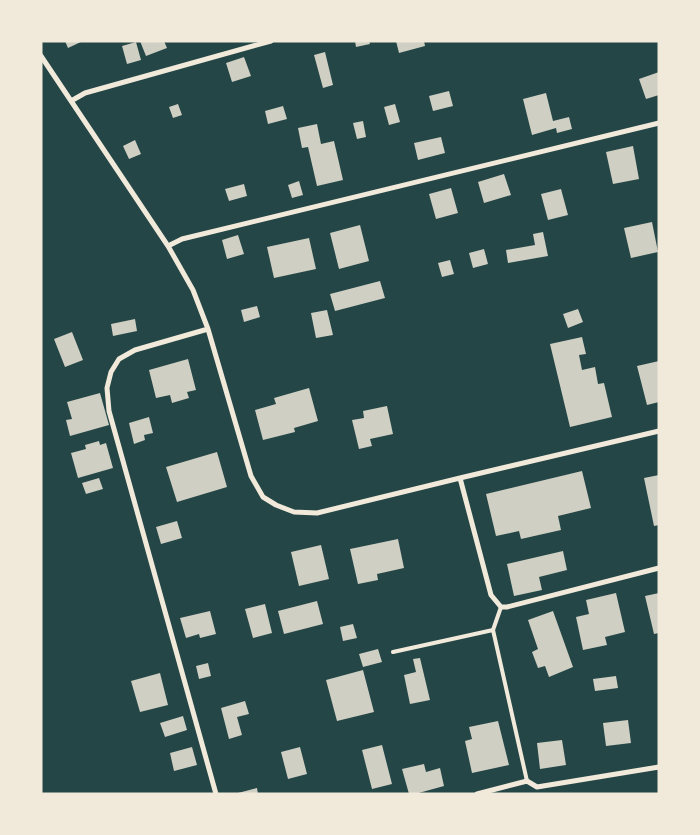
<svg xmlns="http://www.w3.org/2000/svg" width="700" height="835" viewBox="0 0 700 835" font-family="Cabin,sans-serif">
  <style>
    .green { fill: #244646 }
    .building { fill: #cfcfc3 }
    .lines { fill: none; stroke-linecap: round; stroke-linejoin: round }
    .service { stroke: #f1e9da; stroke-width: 4 }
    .minor { stroke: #f1e9da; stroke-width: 5 }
  </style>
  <rect width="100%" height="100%" fill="#0f3d3e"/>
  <path class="green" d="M41,41h618v753h-618z"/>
  <path class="building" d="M65,41h18l-15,7z
    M140,41h24l3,7 -21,8z
    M355,41h14l1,3 -14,3z
    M396,41h28l1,5 -26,7z
    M136,42l5,18 -14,4 -5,-18z
    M325,52l8,33 -10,3 -9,-33z
    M244,57l7,19 -19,6 -6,-19z
    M659,72v23l-13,4 -7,-20z
    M449,91l4,15 -20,5 -4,-15z
    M546,93l7,28 16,-4 3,12 -15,4 -1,-5 -24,7 -9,-36z
    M178,104l4,11 -9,3 -4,-11z
    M395,104l5,18 -11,3 -5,-18z
    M283,106l4,13 -19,5 -3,-13z
    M363,121l3,16 -9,2 -4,-16z
    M317,124l4,20 13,-3 9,39 -26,6 -9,-39 -6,1 -4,-20z
    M441,137l4,16 -27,7 -4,-17z
    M135,140l6,14 -12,5 -6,-13z
    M633,146l6,33 -26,5 -7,-32z
    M504,174l7,21 -27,8 -6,-21z
    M299,181l4,14 -11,3 -4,-13z
    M244,184l3,12 -18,5 -4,-12z
    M451,188l7,25 -22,6 -7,-25z
    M561,189l7,26 -20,5 -7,-26z
    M652,222l6,30 -27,6 -7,-30z
    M360,225l9,36 -30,8 -9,-36z
    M543,232l5,24 -40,7 -2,-13 29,-5 -2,-11z
    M238,235l6,19 -17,5 -5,-19z
    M309,238l7,31 -42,9 -7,-31z
    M484,249l4,15 -15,4 -4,-15z
    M450,260l4,14 -12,3 -4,-14z
    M380,281l5,17 -50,13 -5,-17z
    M257,306l3,11 -16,5 -3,-12z
    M578,309l5,13 -15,6 -5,-14z
    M327,310l6,25 -17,3 -5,-25z
    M135,319l2,12 -24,5 -2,-12z
    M72,332l11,28 -18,7 -11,-28z
    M582,337l4,17 -7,1 3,15 13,-3 3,17 6,-1 8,34 -42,10 -20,-83z
    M188,359l8,31 -9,2 2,6 -17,5 -2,-8 -14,3 -7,-28z
    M659,361v41l-12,3 -10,-39z
    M309,388l9,33 -24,7 1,4 -32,8 -8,-30 21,-6 -2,-6z
    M100,393l9,32 -39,11 -4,-16 6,-1 -5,-17z
    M387,406l6,28 -23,5 2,7 -13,3 -7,-29 12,-2 -1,-7z
    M149,417l4,16 -9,2 1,5 -11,4 -5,-21z
    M99,441l1,4 6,-2 7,25 -35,10 -7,-25 15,-4 -1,-4z
    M217,452l10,35 -50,15 -11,-35z
    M582,471l9,37 -33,8 3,14 -40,9 -2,-8 -23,5 -10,-42z
    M659,475v50l-5,1 -10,-48z
    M99,478l4,11 -17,5 -4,-11z
    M177,521l5,17 -21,6 -5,-17z
    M398,539l6,29 -27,6 1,6 -20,4 -8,-35z
    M321,545l8,34 -30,7 -8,-34z
    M563,551l4,19 -28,7 3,13 -28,6 -7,-32z
    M616,593l9,39 -20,5 2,8 -24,5 -7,-33 13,-3 -3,-14z
    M659,593v40l-5,1 -9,-38z
    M317,601l6,23 -39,10 -6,-23z
    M265,604l7,29 -19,5 -8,-29z
    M210,611l6,23 -16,4 -1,-4 -13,4 -6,-20z
    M553,611l20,56 -24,10 -4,-11 -7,2 -6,-16 6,-3 -10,-29z
    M353,624l4,14 -14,3 -3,-14z
    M378,649l4,13 -19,5 -4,-13z
    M420,658l10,42 -20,4 -6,-29 12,-3 -3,-13z
    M208,663l3,13 -12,3 -3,-13z
    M363,670l11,42 -37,9 -11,-41z
    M160,673l8,32 -28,7 -9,-31z
    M616,676l2,12 -23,3 -2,-12z
    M245,701l4,13 -12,3 5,18 -13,4 -8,-31z
    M183,716l4,14 -22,7 -5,-14z
    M628,720l3,23 -25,3 -3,-23z
    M498,721l11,44 -37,8 -7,-32 7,-2 -3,-12z
    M562,740l4,25 -26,4 -3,-26z
    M382,745l10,39 -20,5 -10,-39z
    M192,747l5,18 -23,6 -4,-18z
    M300,747l7,27 -19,5 -7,-27z
    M424,764l2,8 14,-4 4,18 -29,8h-6l-7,-25z
    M257,788l1,6h-20v-1z"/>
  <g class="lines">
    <path class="service" d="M501,607l-8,23 34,151
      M393,652l100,-22"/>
    <path class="minor" d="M41,56l127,190 25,44 15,39 43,147 12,21 13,8 18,7 23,1 143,-35 199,-47
      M71,101l14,-8 186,-52
      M168,246l14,-7 477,-116
      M208,329l-73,21 -16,9 -8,13 -4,16 2,23 107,383
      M460,478l31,117 10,12h6l152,-39
      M477,794l50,-13 10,6 122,-20"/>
  </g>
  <rect width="700" height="835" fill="none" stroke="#f1e9da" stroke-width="85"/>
</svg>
